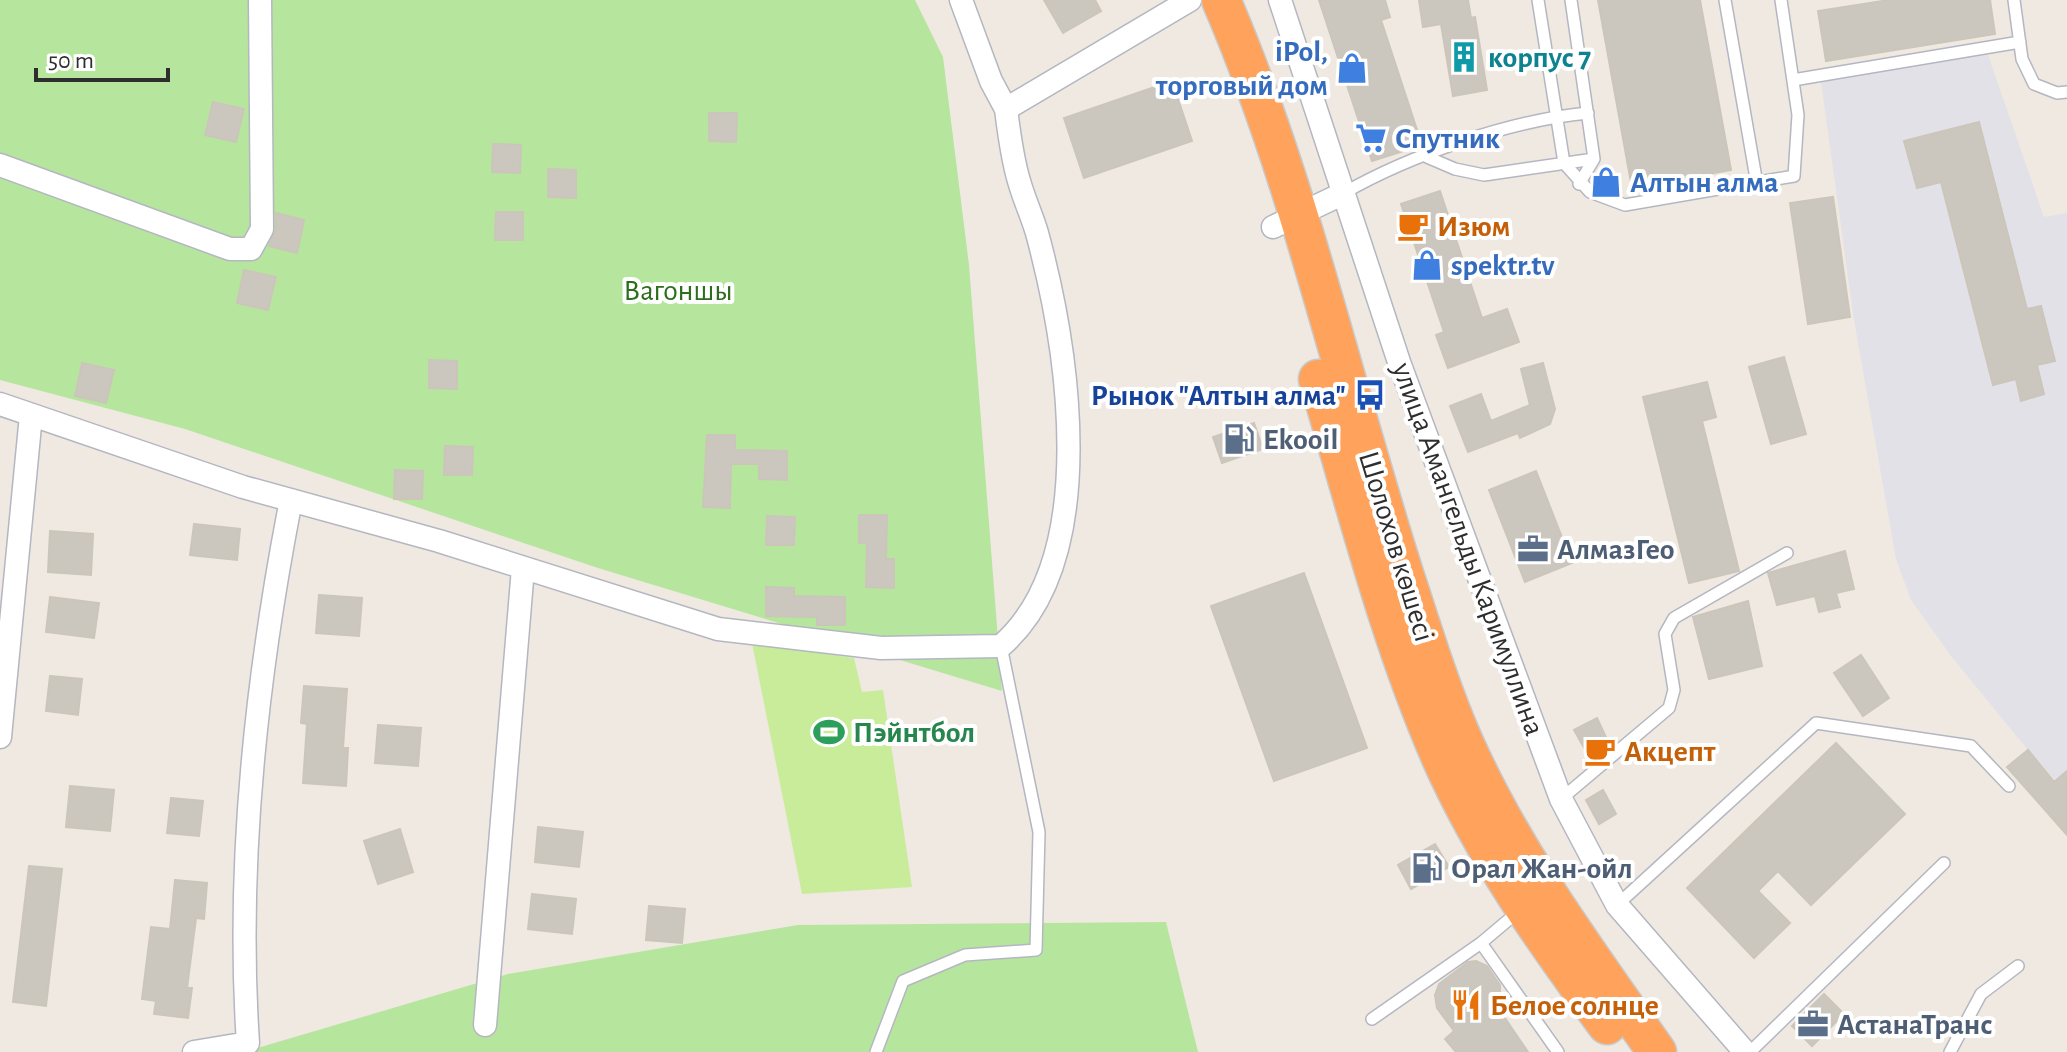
<svg xmlns="http://www.w3.org/2000/svg" width="2067" height="1052" viewBox="0 0 2067 1052" font-family="'Alegreya Sans',sans-serif">
  <style>
    .industrial { fill: #e3e1e8 }
    .green { fill: #b6e59e }
    .pitch { fill: #c9ec9a }
    .building { fill: #cbc7bf; stroke: #cbc5ba; stroke-width: 2 }
    .lines { fill: none; stroke-linecap: round; stroke-linejoin: round }
    .lane-casing { stroke: #b4b7c1; stroke-width: 14 }
    .street-casing { stroke: #b4b7c1; stroke-width: 25 }
    .highway-casing { stroke: #c9c9c9; stroke-width: 41 }
    .lane { stroke: #fff; stroke-width: 11 }
    .street { stroke: #fff; stroke-width: 22 }
    .highway { stroke: #ffa35c; stroke-width: 38 }
    .labels { text-anchor: middle; stroke-width: 8; stroke-linejoin: round; paint-order: stroke }
    .shop-label { font-size: 30px; font-weight: bold; fill: #366cbe; stroke: #fff; text-anchor: start }
    .culture-label { font-size: 30px; font-weight: bold; fill: #0d838f; stroke: #fff; text-anchor: start }
    .food-label { font-size: 30px; font-weight: bold; fill: #c56008; stroke: #fff; text-anchor: start }
    .park-label { font-size: 30px; fill: #2c6e1b; stroke: #fff }
    .transit-label { font-size: 30px; font-weight: bold; fill: #164399; stroke: #fff; text-anchor: end }
    .service-label { font-size: 30px; font-weight: bold; fill: #4e5e75; stroke: #fff; text-anchor: start }
    .street-label { font-size: 30px; fill: #2e2e2e; stroke: #fff }
    .leisure-label { font-size: 30px; font-weight: bold; fill: #27864d; stroke: #fff; text-anchor: start }
  </style>
  <rect width="100%" height="100%" fill="#efe9e1"/>
  <path class="industrial" d="M1987,52l57,165 23,-4v568l-5,-6 -8,7 -103,-126 -40,-56 -15,-41 -42,-239 -33,-238z"/>
  <path class="green" d="M0,0h915l28,57 26,208 33,426 -404,-123 -413,-139 -185,-49z
    M1166,922l32,130h-954l264,-78 290,-49z"/>
  <path class="pitch" d="M752,643l102,15 8,34 21,-2 29,197 -110,7z"/>
  <path class="building" d="M1044,0h51l6,11 -38,22z
    M1319,0h66l5,17 -9,3 41,125 -50,16z
    M1419,0h49l3,18 4,-1 12,73 -34,6 -12,-72 -18,3z
    M1598,0h102l31,170 -99,18z
    M1889,0h101l5,34 -169,27 -8,-50z
    M1172,81l20,60 -108,37 -20,-60z
    M213,102l31,7 -8,33 -31,-7z
    M709,113h28l-1,29 -27,-1z
    M1979,122l48,187 14,-3 14,55 -18,4 7,29 -23,7 -5,-22 -23,6 -52,-203 -24,6 -13,-47z
    M493,144l28,1 -1,28 -28,-1z
    M548,169l28,1v28l-28,-1z
    M1440,191l42,127 25,-9 12,33 -71,26 -12,-33 8,-3 -43,-128z
    M1833,197l17,120 -42,7 -18,-121z
    M496,212h27v28h-28z
    M276,213l28,7 -7,33 -28,-7 7,-16z
    M244,270l32,7 -8,33 -31,-7z
    M1784,357l22,77 -35,10 -22,-77z
    M429,360l28,1v28l-28,-1z
    M82,363l32,7 -8,33 -31,-7z
    M1543,363l12,46 -5,15 -30,14 -2,-5 -50,19 -18,-46 31,-12 10,27 39,-16 -9,-36z
    M1707,382l9,35 -14,4 37,150 -50,12 -46,-186z
    M1254,423l9,26 -41,14 -9,-26z
    M707,435h28v15l52,1v29l-28,-1v-15h-28l-1,44 -27,-1z
    M445,446l28,1 -1,28h-28z
    M395,470l28,1 -1,28h-28z
    M1536,471l36,92 -47,19 -36,-92z
    M859,515h28l-1,44h8v29l-28,-1 1,-44h-8z
    M767,516l28,1 -1,28h-28z
    M194,524l46,5 -3,31 -47,-5z
    M50,531l43,3 -2,41 -43,-3z
    M1845,551l9,38 -18,4 4,14 -21,5 -4,-16 -38,9 -9,-32z
    M1304,573l63,175 -93,33 -63,-175z
    M766,587l28,1v8l51,1v28h-28v-8l-51,-1z
    M319,595l43,3 -3,38 -43,-3z
    M50,597l49,6 -5,35 -48,-6z
    M1748,601l14,65 -53,13 -16,-62z
    M1861,655l28,43 -26,18 -29,-43z
    M50,676l32,3 -4,36 -32,-4z
    M304,686l43,3 -4,59h5l-2,38 -43,-3 4,-59 -6,-1z
    M1597,718l13,28 -18,16 -18,-32z
    M378,725l43,3 -3,38 -43,-3z
    M1836,743l69,71 -94,91 -33,-34 -20,20 32,32 -36,35 -67,-70z
    M2028,750l26,32 13,-11v64l-60,-68z
    M70,786l44,4 -4,41 -44,-4z
    M1603,790l13,24 -17,10 -13,-24z
    M171,798l32,3 -4,35 -32,-3z
    M538,827l45,5 -4,35 -44,-5z
    M400,829l13,43 -35,12 -14,-43z
    M1435,844l14,23 -38,22 -13,-24z
    M29,866l33,3 -16,137 -33,-4z
    M175,880l32,3 -3,36 -8,-1 -9,70h5l-4,30 -34,-4 2,-13 -14,-2 9,-72 19,2z
    M532,894l44,5 -4,35 -44,-5z
    M649,906l36,3 -3,34 -36,-3z
    M1476,961l11,5 13,19v13l-6,4 34,50h-72l-11,-13 9,-8 -17,-23 -2,-13 4,-11 29,-22z
    M1824,994l20,20 -32,32 -20,-20z"/>
  <g class="lines">
    <defs>
      <path id="lane" d="M1538,0l26,163 26,29 35,13 169,-29 4,-61 -17,-115
        M1571,0l23,159 -15,25
        M1725,0l32,184
        M2014,0l8,59 12,25 23,9 10,-1
        M1793,80l227,-38
        M1427,157l28,12 29,6 110,-16
        M1344,193c66,-38 168,-73 244,-80
        M1561,799l108,-91 5,-18 -9,-56 9,-16 113,-65
        M1617,905l199,-182 155,23 38,40
        M1519,911l-38,32 77,109
        M1372,1019l109,-76
        M876,1052l27,-71 62,-26 71,-5 3,-118 -38,-186
        M1750,1052l194,-189
        M1950,1052l31,-58 37,-28"/>
      <path id="street" d="M961,0l30,81 15,28
        M1280,0l119,362 162,437 56,106 128,147
        M0,165l230,84h21l11,-20 -2,-229
        M1273,227l71,-34
        M0,404l243,83 196,54 279,88 163,19 120,-2c101,-88 67,-298 36,-413 -5,-17 -13,-34 -18,-52 -7,-23 -10,-48 -13,-72l184,-109
        M0,737l31,-322
        M485,1025l38,-457
        M194,1052l54,-9c-12,-177 9,-369 43,-543"/>
      <path id="highway" d="M1221,0c81,188 125,397 189,592 16,49 32,100 53,148 50,113 123,211 194,312
        M1318,379c38,127 70,257 123,379 43,97 104,183 166,267"/>
    </defs>
    <use href="#lane" class="lane-casing"/>
    <use href="#street" class="street-casing"/>
    <use href="#highway" class="highway-casing"/>
    <use href="#lane" class="lane"/>
    <use href="#street" class="street"/>
    <use href="#highway" class="highway"/>
  </g>
  <defs>
    <symbol id="building-bare" viewBox="-9 -9 18 18"><path d="M-4-6H4V6H1V3H-1V6H-4ZM-2.5-4.3h1.7v1.8h-1.7ZM.8-4.3h1.7v1.8H.8ZM-2.5-1h1.7V.8h-1.7ZM.8-1h1.7V.8H.8Z" fill="#0f9aa8" stroke="#fff" stroke-width="2.5" paint-order="stroke"/></symbol>
    <symbol id="shop-bare" viewBox="-9 -9 18 18"><path d="M-5-2.5h2.3a2.7 3.5 0 0 1 5.4 0H5L5.5 6h-11ZM-1.5-2.5h3a1.5 2.3 0 0 0-3 0Z" fill="#3f7fe0" stroke="#fff" stroke-width="2.5" paint-order="stroke"/></symbol>
    <symbol id="supermarket-bare" viewBox="-9 -9 18 18"><path d="M-6-5.5h2.5l.6 2H6L4.5 2H-2.5L-4.4-4H-6ZM-1.5 3.2a1.3 1.3 0 1 0 .1 0ZM3 3.2a1.3 1.3 0 1 0 .1 0Z" fill="#3f7fe0" stroke="#fff" stroke-width="2.5" paint-order="stroke"/></symbol>
    <symbol id="cafe-bare" viewBox="-9 -9 18 18"><path d="M-5.5-4.5H6V0H3Q3 3.5 0 3.5H-2.5Q-5.5 3.5-5.5 0ZM3-3.2v2h1.7v-2ZM-6 4.5H4V6H-6Z" fill="#e8710a" stroke="#fff" stroke-width="2.5" paint-order="stroke"/></symbol>
    <symbol id="bus-bare" viewBox="-9 -9 18 18"><path d="M-5-6H5V4H4V6H2V4H-2V6H-4V4H-5ZM-3.5-4V0h7V-4ZM-3.5 1.2v1.5H-2V1.2ZM2 1.2v1.5H3.5V1.2Z" fill="#1a4fb4" stroke="#fff" stroke-width="2.5" paint-order="stroke"/></symbol>
    <symbol id="fuel-bare" viewBox="-9 -9 18 18"><path d="M-5.5-6h7V0h2V4h1.3V-2.5L3-4.5l.8-.8L6-3V5H2.5V1h-1V6h-7ZM-4.2-4.7v3.2H.2V-4.7Z" fill="#5c6f8a" stroke="#fff" stroke-width="2.5" paint-order="stroke"/></symbol>
    <symbol id="office-bare" viewBox="-9 -9 18 18"><path d="M-6-3h4V-5.5h4V-3h4V5H-6ZM-1-4.5V-3h2v-1.5ZM-6 0V1H6V0Z" fill="#5c6f8a" stroke="#fff" stroke-width="2.5" paint-order="stroke"/></symbol>
    <symbol id="stadium-bare" viewBox="-9 -9 18 18"><path d="M0-5a6.5 5 0 1 0 0 10a6.5 5 0 1 0 0-10ZM-3.5-1.8h7v3.6h-7Z" fill="#2e9e5b" stroke="#fff" stroke-width="2.5" paint-order="stroke"/></symbol>
    <symbol id="restaurant-bare" viewBox="-9 -9 18 18"><path d="M-5-6h1v4h1v-4h1v4h1v-4h1v5L-1.5 .5V6h-2V.5L-5-1ZM5-6V6H3V1.5H1.5Q1.5-4 5-6Z" fill="#e8710a" stroke="#fff" stroke-width="2.5" paint-order="stroke"/></symbol>
  </defs>
  <g fill-rule="evenodd">
    <use href="#building-bare" x="1442" y="35" width="44" height="44"/>
    <use href="#shop-bare" x="1330" y="46" width="44" height="44"/>
    <use href="#supermarket-bare" x="1349" y="116" width="44" height="44"/>
    <use href="#shop-bare" x="1584" y="160" width="44" height="44"/>
    <use href="#cafe-bare" x="1391" y="204" width="44" height="44"/>
    <use href="#shop-bare" x="1405" y="243" width="44" height="44"/>
    <use href="#bus-bare" x="1348" y="373" width="44" height="44"/>
    <use href="#fuel-bare" x="1217" y="417" width="44" height="44"/>
    <use href="#office-bare" x="1511" y="527" width="44" height="44"/>
    <use href="#stadium-bare" x="807" y="710" width="44" height="44"/>
    <use href="#cafe-bare" x="1578" y="729" width="44" height="44"/>
    <use href="#fuel-bare" x="1405" y="846" width="44" height="44"/>
    <use href="#restaurant-bare" x="1444" y="983" width="44" height="44"/>
    <use href="#office-bare" x="1791" y="1002" width="44" height="44"/>
  </g>
  <g class="labels">
    <g class="shop-label">
      <text x="1328" y="61" text-anchor="end">iPol,<tspan x="1328" dy="34">торговый дом</tspan></text>
      <text x="1395" y="148">Спутник</text>
      <text x="1630" y="192">Алтын алма</text>
      <text x="1451" y="275">spektr.tv</text>
    </g>
    <g class="culture-label">
      <text x="1488" y="67">корпус 7</text>
    </g>
    <g class="food-label">
      <text x="1437" y="236">Изюм</text>
      <text x="1624" y="761">Акцепт</text>
      <text x="1490" y="1015">Белое солнце</text>
    </g>
    <g class="park-label">
      <text x="678" y="300">Вагоншы</text>
    </g>
    <g class="transit-label">
      <text x="1346" y="405">Рынок "Алтын алма"</text>
    </g>
    <g class="service-label">
      <text x="1263" y="449">Ekooil</text>
      <text x="1557" y="559">АлмазГео</text>
      <text x="1451" y="878">Орал Жан-ойл</text>
      <text x="1837" y="1034">АстанаТранс</text>
    </g>
    <g class="street-label">
      <text transform="translate(1397 546) rotate(73)" y="10">Шолохов көшесі</text>
      <text transform="translate(1469 549) rotate(70)" y="10">улица Амангельды Каримуллина</text>
    </g>
    <g class="leisure-label">
      <text x="853" y="742">Пэйнтбол</text>
    </g>
  </g>
  <path d="M36 68v12h132v-12" fill="none" stroke="#2e2e2e" stroke-width="4"/>
  <text x="48" y="68" font-size="24" fill="#2e2e2e" stroke="#ffffff" stroke-width="6" paint-order="stroke">50 m</text>
</svg>
